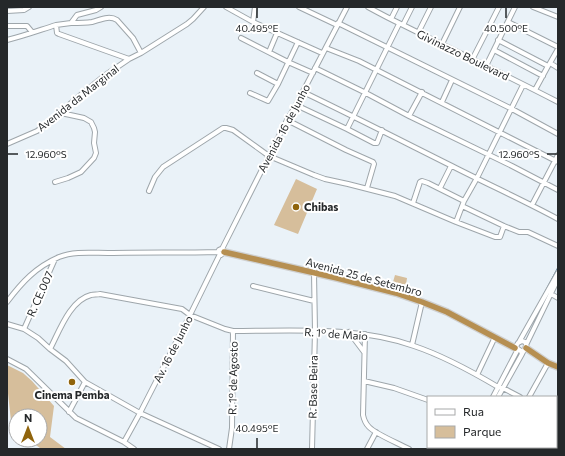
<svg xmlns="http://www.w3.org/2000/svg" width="565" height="456" viewBox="0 0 565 456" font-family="Commissioner,sans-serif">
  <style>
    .green { fill: #d6be9b }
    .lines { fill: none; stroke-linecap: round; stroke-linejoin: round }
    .stream { stroke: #618094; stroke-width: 1 }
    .minor-casing { stroke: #9ea6ab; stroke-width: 6 }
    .highway-casing { stroke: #cfd0d0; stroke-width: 8 }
    .minor { stroke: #fff; stroke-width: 4 }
    .highway { stroke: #b68f51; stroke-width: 5.5 }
    .ticks { fill: none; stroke: #25282a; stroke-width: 1.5 }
    .poi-dot { fill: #90640c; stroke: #fff; stroke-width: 1.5 }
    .labels { text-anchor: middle; stroke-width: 4; stroke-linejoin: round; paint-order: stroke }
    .street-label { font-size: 11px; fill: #25282a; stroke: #fff }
    .poi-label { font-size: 11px; font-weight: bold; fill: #25282a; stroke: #fff; text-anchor: start }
    .ticks-label { font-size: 10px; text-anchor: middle; fill: #25282a; stroke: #fff; stroke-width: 4; stroke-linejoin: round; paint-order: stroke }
  </style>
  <rect width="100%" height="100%" fill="#eaf2f8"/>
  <path class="green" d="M296,179l21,10 -19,45 -24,-9z
    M395,275l12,3 -1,7 -13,-3z
    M7,365l16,8 9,8 22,25 -4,31 16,12h-27l1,-1 -11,-8h11v-24h-24v12l-5,-7 -4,-37z"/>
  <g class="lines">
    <path class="stream" d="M538,305l20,-38"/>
    <defs>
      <path id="minor" d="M226,7l27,15
        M255,7l-2,15 69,31
        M299,7l38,18
        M368,7c11,6 22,12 33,17 52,26 105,51 157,78
        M533,7l25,10
        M7,11l17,-1 5,-3
        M391,19l6,-12
        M508,22l50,25
        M71,23c7,0 14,0 21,-1 8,-2 17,-7 25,-2l16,18 8,15
        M338,23l174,86 46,25
        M56,25l15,-2 6,-8 19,-5 5,-3
        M403,25l9,-18
        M7,26h20l5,6
        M418,33l13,-26
        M241,38l47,24 25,11
        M7,40c17,-4 33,-10 49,-15l1,8 2,1 70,25
        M498,40l50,26 2,-3
        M442,44l18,-37
        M326,48l33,13 199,101
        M558,49l-8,14 8,5
        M494,50l49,26
        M269,52l8,-19
        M472,60l27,-53
        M486,66l29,-59
        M315,68l49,24 45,24 103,50 46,24
        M257,73l21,11
        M535,90l13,-24
        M303,92c50,24 99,49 149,74 35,18 71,34 106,53
        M250,93l18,8 10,-17 20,-42
        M442,102l10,-22
        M296,105l51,24 27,14h3l5,-13
        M409,116l13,-24
        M287,120l59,30 27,12 1,2 -7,24
        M347,129l52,-105
        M7,144l30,-13 11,-8 30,-26 26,-21 25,-17 12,-6 46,-29 6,-5 11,-12
        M55,182l13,-4 13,-6 13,-14 2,-5 -2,-10 1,-11 -1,-4 -3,-6 -7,-4 -23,-5
        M440,188l11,-22
        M149,191l6,-14 8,-10 60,-39h3l7,2 36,26 45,19 11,4 23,5 47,12 61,26 39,15h5l4,-11
        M413,203l7,-21 2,-1 6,2 36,18
        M532,205l26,-50
        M462,206l42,20 15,6h9l30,14
        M456,222l8,-21 13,-23 46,-93
        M222,249l65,-129 9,-15 51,-98
        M253,286l61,15
        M551,294l7,4
        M7,302c15,-20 29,-35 52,-45 15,-6 33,-4 49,-4 37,-1 73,0 110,-1l3,3 3,-3 -1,-2 -2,-1 -2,1 -1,2
        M7,324l17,5 14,9 12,11 16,12 19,21 55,31 79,36
        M24,329l31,-70
        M349,332l15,20
        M365,334l-2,81c1,5 2,8 6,12 8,8 29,16 40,22
        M522,341c9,2 2,8 0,13l-1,-3 -3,-2 -1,2v-3h-2l3,-5z
        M519,342l39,-69
        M412,345l10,-43
        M526,345l32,-66
        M50,349c9,-17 20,-49 41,-54 3,-1 6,0 9,-1l82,15 8,6 35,14 8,2c60,0 123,-5 181,15 30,10 57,25 84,41l5,1 17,9
        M7,359l19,10 50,49 48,24 10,7
        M477,375l18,-38
        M364,381l30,7 34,12
        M493,397l24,-46
        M498,397l24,-43
        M529,397l19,-34
        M69,412l16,-30
        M556,416l2,1
        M124,442l16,-29 50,-98 30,-61
        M517,447l2,2
        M229,449l3,-21 1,-97
        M312,449l3,-118 -1,-58
        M367,449l9,-17
        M464,449l1,-2
        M471,449l1,-2
        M503,449l1,-2"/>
      <path id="highway" d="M224,252l113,26 59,15 26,9 25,10 68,36
        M526,348l22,15 10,4"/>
    </defs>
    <use href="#minor" class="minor-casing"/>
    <use href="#highway" class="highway-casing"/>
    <use href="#minor" class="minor"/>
    <use href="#highway" class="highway"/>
  </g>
  <path class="ticks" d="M257,8v10M506,8v10M8,154h10M547,154h10M257,438v10"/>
  <g class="poi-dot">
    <circle cx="296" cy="207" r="4"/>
    <circle cx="72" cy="382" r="4"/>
  </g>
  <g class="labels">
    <g class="street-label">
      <text transform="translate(463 55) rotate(26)" y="4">Givinazzo Boulevard</text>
      <text transform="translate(78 98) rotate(-38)" y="4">Avenida da Marginal</text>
      <text transform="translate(284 128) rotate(-62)" y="4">Avenida 16 de Junho</text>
      <text transform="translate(364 277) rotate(15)" y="4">Avenida 25 de Setembro</text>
      <text transform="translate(40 294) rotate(-66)" y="4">R. CE.007</text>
      <text transform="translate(336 334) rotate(4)" y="4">R. 1º de Maio</text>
      <text transform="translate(173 349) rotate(-63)" y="4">Av. 16 de Junho</text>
      <text transform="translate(233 378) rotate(-89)" y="4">R. 1º de Agosto</text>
      <text transform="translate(313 387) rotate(-89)" y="4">R. Base Beira</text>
    </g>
    <g class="poi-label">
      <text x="304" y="211">Chibas</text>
      <text x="72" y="399" text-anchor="middle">Cinema Pemba</text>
    </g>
  </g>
  <g class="ticks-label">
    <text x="257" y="32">40.495°E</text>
    <text x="506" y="32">40.500°E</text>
    <text x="46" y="158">12.960°S</text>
    <text x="519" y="158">12.960°S</text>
    <text x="257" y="432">40.495°E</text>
  </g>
  <rect width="565" height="456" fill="none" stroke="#25282a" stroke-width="16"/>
  <rect x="427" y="396" width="130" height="52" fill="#ffffff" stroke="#a8a9aa"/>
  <rect x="435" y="409" width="20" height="6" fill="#ffffff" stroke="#a8a9aa"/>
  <text x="463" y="416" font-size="12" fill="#25282a">Rua</text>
  <rect x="435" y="426" width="20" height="12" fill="#d6be9b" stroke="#a8a9aa"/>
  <text x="463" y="436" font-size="12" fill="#25282a">Parque</text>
  <g transform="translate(28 428)"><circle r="19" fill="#ffffff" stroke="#a8a9aa"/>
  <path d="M0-3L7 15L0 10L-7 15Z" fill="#90640c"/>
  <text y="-6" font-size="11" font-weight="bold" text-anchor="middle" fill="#25282a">N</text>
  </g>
</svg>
